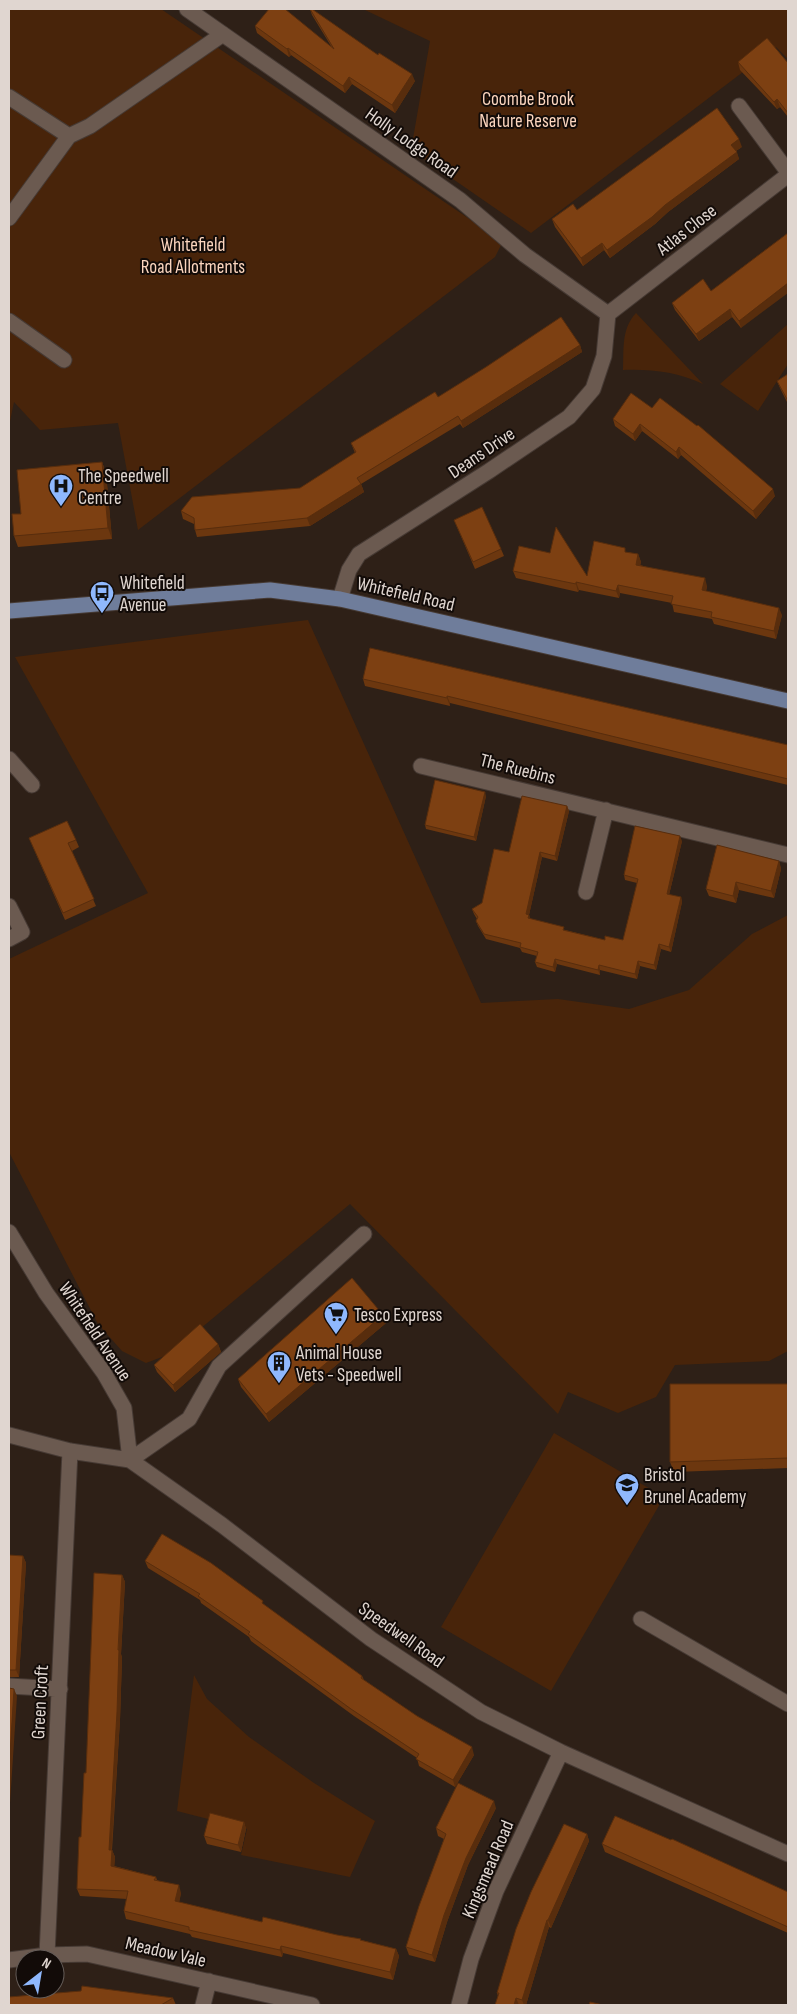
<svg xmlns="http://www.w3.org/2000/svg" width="797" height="2014" viewBox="0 0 797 2014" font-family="'Sofia Sans Condensed',sans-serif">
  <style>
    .green { fill: #48240a }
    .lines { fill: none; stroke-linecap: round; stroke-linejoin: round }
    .minor-casing { stroke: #463a34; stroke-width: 17 }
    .major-casing { stroke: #463a34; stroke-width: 17 }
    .minor { stroke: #6b5a50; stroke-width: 15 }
    .major { stroke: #6f7d9b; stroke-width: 15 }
    .wall { fill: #6c370f }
    .shaded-wall { fill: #582d0d }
    .building { fill: #7d4012; stroke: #582d0d }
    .labels { text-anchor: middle; stroke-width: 4; stroke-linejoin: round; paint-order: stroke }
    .park-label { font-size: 19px; fill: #fbd5be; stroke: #120b08 }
    .street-label { font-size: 19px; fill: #e0d6d0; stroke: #120b08 }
    .poi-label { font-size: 19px; fill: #e0d6d0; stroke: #120b08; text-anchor: start }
  </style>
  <rect width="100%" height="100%" fill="#2e2017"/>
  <path class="green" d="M9,9h152l326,222 14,14 -6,12 -357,273 -20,-107 -78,7 -26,-28 -5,24z
    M363,9h425v50l-12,-12 -245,186 -120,-83 19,-109z
    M636,313l67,71c-26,-12 -51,-15 -80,-14 1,-20 -2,-41 13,-57z
    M788,324v40l-30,47 -38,-27z
    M308,620l173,383 77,-4 71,10 60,-19 63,-56 36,-19v436l-19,10 -94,4 -19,32 -38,16 -50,-21 -10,22 -208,-210 -180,150 -24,9 -24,-12 -24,-27 -89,-172v-193l139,-66 -133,-236z
    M554,1433l110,64 -113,194 -110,-64z
    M194,1675l13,24 42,38 65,46 61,38 -25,56 -109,-22 6,-26 -70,-18z"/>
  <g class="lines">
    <defs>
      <path id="minor" d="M187,9l273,191 65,55 83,59
        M9,97l60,39
        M739,106l49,66
        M9,218l60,-82 21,-10 133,-92
        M608,314l180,-139
        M9,321l55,39
        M340,599l9,-29 10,-16 130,-83 80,-54 24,-28 11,-33 4,-42
        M9,759l23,26
        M421,766l367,89
        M586,892l20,-82
        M9,906l13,26 -13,7
        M9,1232l37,61 58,80 20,35 6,52
        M9,1435l61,16 60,9 92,65 149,114 110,73 80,40 227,102
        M130,1460l59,-41 30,-53 145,-132
        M641,1619l147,85
        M9,1686l51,3
        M47,1955l23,-504
        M9,1960l38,-5 40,-1 225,51
        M203,2005l6,-24
        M459,2005l12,-46 25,-68 65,-139"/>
      <path id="major" d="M9,611l261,-21 70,9 448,102"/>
    </defs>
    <use href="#minor" class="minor-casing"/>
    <use href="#major" class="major-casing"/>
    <use href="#minor" class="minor"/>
    <use href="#major" class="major"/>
  </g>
  <path class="wall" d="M310,9l105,72 -20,32 -43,-29 -7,9 -54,-38 -2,2 -32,-24 -2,-7 76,20 -19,-31z
    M738,62l50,1v54l-8,-10 -3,2 -37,-39z
    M742,147l-6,4 3,8 -71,53 -13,12 -45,34 -6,-8 -21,16 -28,-39 -3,-8z
    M788,233l-47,95 -9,-11 -33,24 -24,-31 -3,-7 39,-12z
    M580,345l2,7 -119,76 -3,-4 -99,60 3,8 -54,34 -113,11 -2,-7 -1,-6 -11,-5 -2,-8 119,-23 55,-35 -4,-10 87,-46z
    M788,374v30l-8,-16 -3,-7z
    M652,408l123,88 -19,23 -75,-64 -3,4 -36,-28 -7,10 -20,-15 -2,-7z
    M102,462l4,11 6,66 -94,8 -4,-11 7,-22z
    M454,520l47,29 3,7 -29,13z
    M627,552l11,2 3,8 -1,3 67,21 -1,5 76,24 -6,24 -62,-15 -2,-5 -38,-7 -2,-9 -52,-10 -1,5 -40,-8 -1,2 -62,-14 -3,-7 74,5z
    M363,679l425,66v40l-338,-82v3l-85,-20z
    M486,796l-10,45 -50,-12 -1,-4z
    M567,806l2,5 -12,50 -15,-4 -13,58 1,4 35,11 40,10h18l14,-57 -12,-3 -1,-5 58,-34 -13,54 12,2 1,5 -11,50 -10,-3 -5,21 -16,-4 -3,13 -37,-9v5l-43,-11 -2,8 -18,-5 -2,-5 2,-6 -15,-4 -2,-4 -34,-9 -8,-13 -2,-5 1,-2 -3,-5 -2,-5 10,-6 27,-51z
    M29,838l47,2 3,7 -7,4 24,55 -31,14z
    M779,861l2,8 -7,29 -35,-8 -3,13 -27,-7 -3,-7z
    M386,1323l-117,99 -28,-35 -3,-8z
    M218,1344l3,8 -46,40 -18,-20 -3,-7z
    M788,1384v84l-114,4 -4,-10z
    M9,1555l14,1 3,7 -7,114h-10z
    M145,1561l120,45 97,70 2,4 110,75 -19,32 -36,-21 -2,-8 -63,-42 -103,-75 -2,-4 -48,-34 -1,-3 -52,-32z
    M122,1575l3,7 -4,72 1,4 -2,62 -8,130 3,7 -1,9 42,11 1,3 24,13 -2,9 83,20 99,17v1l35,9 3,7 -6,24 -110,-27 -1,4 -90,-20 -2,-3 -64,-15 -2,-8 3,-12 -47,-3 -3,-7 9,-116z
    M496,1808l-28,57 -21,57 -12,40 -26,-7 -3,-8 38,-108 -6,-3 -2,-8z
    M244,1822l2,7 -5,23 -34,-8 -3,-8z
    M587,1834l2,7 -38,87 -2,-1 -23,78h-31l3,-9 -1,-3z
    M602,1844l186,48v41l-183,-81z
    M173,1998l3,7h-167z"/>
  <path class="shaded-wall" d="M288,48l3,7 -2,2 -2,-8z
    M412,74l3,7 -20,32 -3,-8z
    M349,77l3,7 -7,9 -2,-7z
    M777,99l3,8 -3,2 -3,-7z
    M739,139l3,8 -8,5 -3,-7z
    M737,152l2,7 -71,53 -13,12 -45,34 -3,-8 58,-45z
    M602,243l2,7 -21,16 -2,-8z
    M788,283v10l-47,35 -2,-7z
    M730,309l2,8 -33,24 -3,-7z
    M580,345l2,7 -119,76 -2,-7z
    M640,424l2,7 -7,10 -2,-7z
    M679,447l2,8 -3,4 -2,-7z
    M102,462l4,11 6,66 -4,-11z
    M361,484l3,8 -54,34 -3,-8z
    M773,489l2,7 -19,23 -3,-8z
    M638,554l3,8 -2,10 -3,-7z
    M705,578l2,8 -2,11 -3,-7z
    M576,582l3,8 -1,2 -2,-8z
    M618,585l2,8 -1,5 -3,-7z
    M779,608l3,7 -6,24 -2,-8z
    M447,696l3,7v3l-3,-8z
    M485,792l1,4 -10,45 -2,-4z
    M567,806l2,5 -12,50 -2,-5z
    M680,836l2,5 -14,58 -1,-5z
    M540,852l2,5 -13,58 2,5 -1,3 -4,-9z
    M779,861l2,8 -7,29 -3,-7z
    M736,882l3,8 -3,13 -3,-7z
    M681,897l1,5 -11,50 -2,-5z
    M659,944l2,5 -5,21 -2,-5z
    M555,959l2,5 -2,8 -2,-5z
    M638,961l2,5 -3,13 -2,-5z
    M599,965l1,5v5l-2,-5z
    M383,1315l3,8 -117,99 -3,-8z
    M218,1344l3,8 -46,40 -2,-7z
    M23,1556l3,7 -7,114 -3,-7z
    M122,1575l3,7 -4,72 1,4 -2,62 -9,137 -2,-7z
    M14,1689l3,7 -7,107 -1,28v-59z
    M472,1747l2,8 -19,32 -2,-7z
    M494,1801l2,7 -28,57 -21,57 -12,40 -3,-7 12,-40 22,-57z
    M244,1822l2,7 -5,23 -3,-7z
    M587,1834l2,7 -38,87 -3,-8z
    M112,1850l3,7 -1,16 -3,-7z
    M179,1885l2,8 -3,16 -3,-8z
    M547,1920l2,7 -23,78h-2l-2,-5z
    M281,1946l2,7 -1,4 -2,-7z
    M396,1949l3,7 -6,24 -3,-8z
    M516,1998l3,7h-5z"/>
  <path class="building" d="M269,9h16l49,40 -24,-40h2l66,46 1,-2 33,21 -20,31 -43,-28 -6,9 -55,-38 -1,1 -32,-23z
    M767,38l21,25v50l-11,-14 -3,3 -36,-40z
    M717,108l22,31 -8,6 6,7 -72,53 -13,12 -45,33 -5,-7 -21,15 -29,-39 21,-15 4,6z
    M788,233v50l-49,38 -9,-12 -34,25 -24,-31 31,-24 8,12z
    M561,317l19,28 -119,76 -3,-5 -101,62 4,6 -54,34 -112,12 -1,-12 -13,-7 11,-14 108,-9 56,-36 -5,-9 84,-51 3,5 48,-30z
    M788,374v27l-11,-20z
    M631,393l21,15 8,-10 37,28 1,-1 75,64 -20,22 -74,-64 -3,5 -36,-28 -7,10 -20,-15z
    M102,462l6,66 -94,8 -2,-22h9l-4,-44z
    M482,507l19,42 -28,13 -19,-42z
    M556,527l31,49 7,-35 31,7v4l13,2 -2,11 69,13 -3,12 77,18 -5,23 -63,-14 1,-5 -41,-8 2,-8 -55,-11 -2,6 -40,-9v2l-63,-13 6,-25 31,7z
    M370,648l418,97v34l-341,-83v2l-84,-19z
    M435,780l50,12 -11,45 -49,-12z
    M522,796l45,10 -12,50 -15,-4 -14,62 3,1 -1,3 36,9 -1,3 42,10v-4l18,4 15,-61 -14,-4 11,-49 45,10 -13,58 14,3 -12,50 -10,-3 -5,21 -16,-4 -3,13 -36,-9 -1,5 -43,-11 -2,8 -18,-5 3,-10 -18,-5 1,-4 -37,-9 -8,-13 2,-4 -6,-8 10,-6 12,-54 15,3z
    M67,821l9,19 -8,3 26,56 -31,14 -34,-75z
    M717,845l62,16 -8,30 -35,-9 -3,14 -27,-7z
    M352,1278l31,37 -117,99 -28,-35z
    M200,1324l18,20 -45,41 -19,-20z
    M670,1384h118v74l-118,4z
    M162,1534l49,29 52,38 -1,2 100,73 -1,2 56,38 55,31 -19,33 -37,-21 3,-5 -68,-45 -103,-75 2,-2 -52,-36 2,-2 -55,-33z
    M9,1555l14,1 -7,114h-7z
    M94,1573l28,2 -4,75h1l-2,62 -8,138h3l-1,16 45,11 -2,3 25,5 -4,16 87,21 1,-5 74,18 24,4 -1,1 36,9 -6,23 -109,-26 -1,4 -91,-20v-3l-65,-16 4,-20 -51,-2 2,-52h2l3,-64h2z
    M9,1688l5,1 -5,83z
    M458,1783l36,18 -28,57 -22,57 -12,40 -26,-8 13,-41 27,-72 -10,-6z
    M210,1813l34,9 -6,23 -34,-9z
    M615,1816l56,24 1,-1 116,53v35l-186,-83z
    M564,1824l23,10 -39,86h-1l-25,80 -6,-2 -2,7h-19l4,-12h-2l19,-64 15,-37z
    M82,1986l91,12 -12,7h-152v-8l72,-6z
    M590,2002l13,3h-14z"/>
  <defs>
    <symbol id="hospital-pin" viewBox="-11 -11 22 30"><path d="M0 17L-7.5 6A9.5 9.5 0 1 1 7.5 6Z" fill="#8fb8fd" stroke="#120b08"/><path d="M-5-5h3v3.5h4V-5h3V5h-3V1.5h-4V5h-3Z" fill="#111"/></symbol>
    <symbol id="bus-pin" viewBox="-11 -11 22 30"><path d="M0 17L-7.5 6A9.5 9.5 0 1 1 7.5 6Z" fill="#8fb8fd" stroke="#120b08"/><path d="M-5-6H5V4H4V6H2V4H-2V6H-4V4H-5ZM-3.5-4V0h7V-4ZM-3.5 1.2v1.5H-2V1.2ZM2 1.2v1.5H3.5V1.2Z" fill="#111"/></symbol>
    <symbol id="supermarket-pin" viewBox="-11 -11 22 30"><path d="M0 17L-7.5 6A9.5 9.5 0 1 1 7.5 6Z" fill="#8fb8fd" stroke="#120b08"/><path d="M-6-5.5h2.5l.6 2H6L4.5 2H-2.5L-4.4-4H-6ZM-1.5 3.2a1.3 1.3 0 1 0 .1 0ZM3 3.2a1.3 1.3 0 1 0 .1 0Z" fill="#111"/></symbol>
    <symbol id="building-pin" viewBox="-11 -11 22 30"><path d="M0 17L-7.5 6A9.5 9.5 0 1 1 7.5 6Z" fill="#8fb8fd" stroke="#120b08"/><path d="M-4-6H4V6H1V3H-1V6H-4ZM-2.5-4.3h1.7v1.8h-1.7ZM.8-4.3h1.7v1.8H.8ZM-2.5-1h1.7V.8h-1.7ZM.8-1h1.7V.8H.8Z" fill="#111"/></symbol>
    <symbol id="school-pin" viewBox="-11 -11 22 30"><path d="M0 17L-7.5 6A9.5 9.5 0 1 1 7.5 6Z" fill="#8fb8fd" stroke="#120b08"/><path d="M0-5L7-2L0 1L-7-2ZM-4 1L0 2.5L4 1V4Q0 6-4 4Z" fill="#111"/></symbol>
  </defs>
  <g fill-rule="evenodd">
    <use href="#hospital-pin" x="47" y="472" width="28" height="38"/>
    <use href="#bus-pin" x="88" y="579" width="28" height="38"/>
    <use href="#supermarket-pin" x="322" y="1300" width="28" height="38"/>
    <use href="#building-pin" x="265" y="1349" width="28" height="38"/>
    <use href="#school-pin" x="613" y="1471" width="28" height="38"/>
  </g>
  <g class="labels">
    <g class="park-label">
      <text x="528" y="105">Coombe Brook<tspan x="528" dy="22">Nature Reserve</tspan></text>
      <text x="193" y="251">Whitefield<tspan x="193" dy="22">Road Allotments</tspan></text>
    </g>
    <g class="street-label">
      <text transform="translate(412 142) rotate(35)" y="7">Holly Lodge Road</text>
      <text transform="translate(686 229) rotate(-38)" y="7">Atlas Close</text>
      <text transform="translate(481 452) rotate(-34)" y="7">Deans Drive</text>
      <text transform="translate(406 593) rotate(13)" y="7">Whitefield Road</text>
      <text transform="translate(518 768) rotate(14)" y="7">The Ruebins</text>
      <text transform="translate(96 1331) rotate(56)" y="7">Whitefield Avenue</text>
      <text transform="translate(402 1634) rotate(35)" y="7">Speedwell Road</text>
      <text transform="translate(39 1702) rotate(-87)" y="7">Green Croft</text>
      <text transform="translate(487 1869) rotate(-67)" y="7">Kingsmead Road</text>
      <text transform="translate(166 1951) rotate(13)" y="7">Meadow Vale</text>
    </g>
    <g class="poi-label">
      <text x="78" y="482">The Speedwell<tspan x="78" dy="22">Centre</tspan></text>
      <text x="120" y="589">Whitefield<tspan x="120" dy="22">Avenue</tspan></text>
      <text x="354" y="1321">Tesco Express</text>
      <text x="296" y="1359">Animal House<tspan x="296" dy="22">Vets - Speedwell</tspan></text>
      <text x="644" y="1481">Bristol<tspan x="644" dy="22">Brunel Academy</tspan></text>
    </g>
  </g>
  <rect width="797" height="2014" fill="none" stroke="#e0d6d0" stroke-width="20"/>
  <g transform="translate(40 1974) rotate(31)"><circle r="24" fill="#120b08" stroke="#645c58"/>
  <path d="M0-4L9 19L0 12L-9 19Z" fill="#8fb8fd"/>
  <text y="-8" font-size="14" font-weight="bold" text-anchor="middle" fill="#e0d6d0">N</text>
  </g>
</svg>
